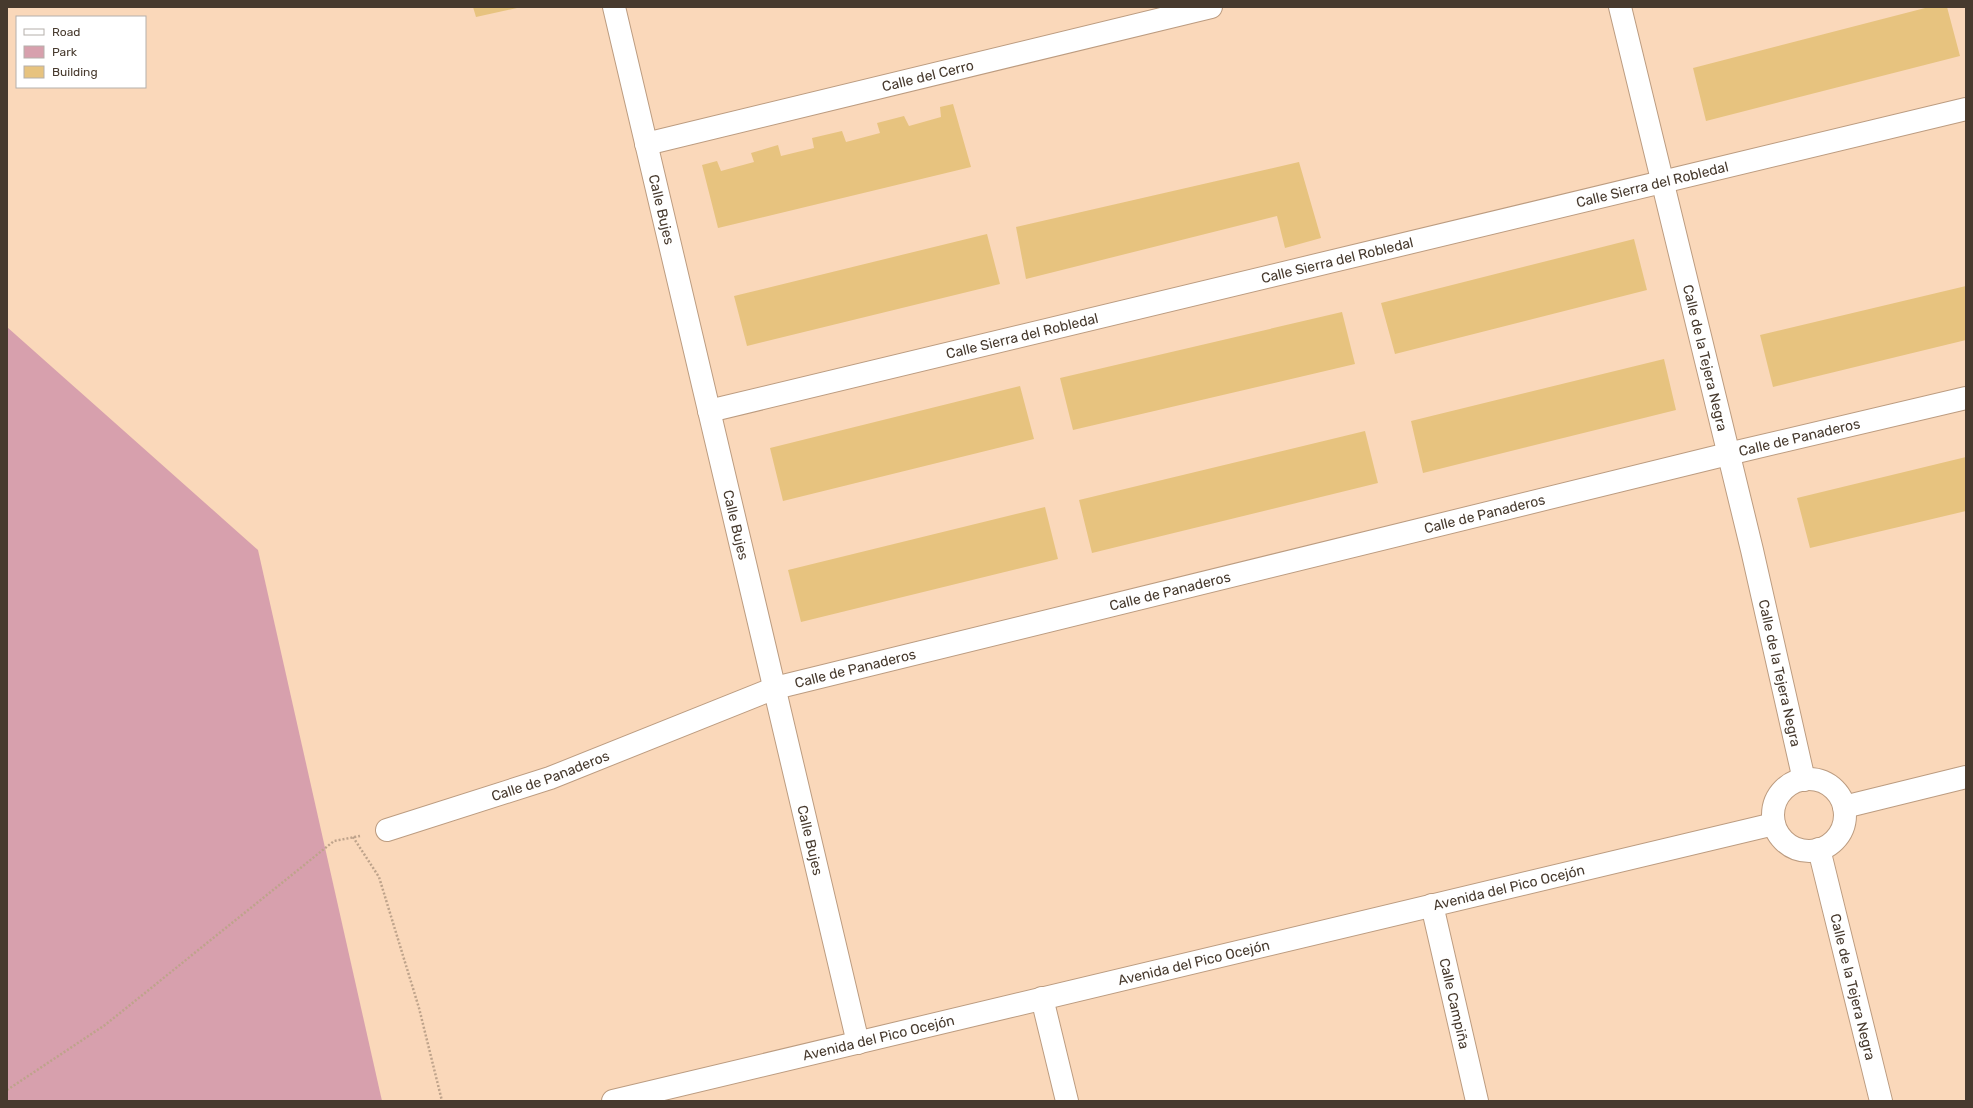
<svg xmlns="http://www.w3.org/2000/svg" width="1973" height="1108" viewBox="0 0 1973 1108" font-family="Rubik,sans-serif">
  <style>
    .green { fill: #d7a0ad }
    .building { fill: #e7c37f }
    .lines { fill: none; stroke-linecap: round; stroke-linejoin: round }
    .minor-casing { stroke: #bc9c80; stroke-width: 24 }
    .path { stroke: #bea38b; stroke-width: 2.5; stroke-dasharray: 2 2; stroke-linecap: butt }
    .minor { stroke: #fff; stroke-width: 22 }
    .labels { text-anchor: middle; stroke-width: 4; stroke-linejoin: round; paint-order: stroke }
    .street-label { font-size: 14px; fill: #473a2e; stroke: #fff }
  </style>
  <rect width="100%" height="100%" fill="#fad8ba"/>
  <path class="green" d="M7,327l251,223 124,551h-375z"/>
  <path class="building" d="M473,7h44v1l-41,9z
    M1929,7h18l13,49 -254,65 -13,-53z
    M953,104l18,63 -253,61 -16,-63 15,-4 4,10 33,-9 -3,-9 27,-8 3,11 33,-8 -2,-10 30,-7 4,11 34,-9 -3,-10 27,-7 5,10 32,-9 -1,-10z
    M1299,162l22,76 -36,10 -8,-32 -251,63 -10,-52z
    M987,234l13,50 -253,62 -13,-50z
    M1634,239l13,51 -252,64 -14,-51z
    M1966,286v54l-193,47 -13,-52z
    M1342,312l13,52 -282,66 -13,-52z
    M1664,359l12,51 -253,63 -12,-52z
    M1020,386l14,53 -251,62 -13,-53z
    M1365,431l13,52 -286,70 -13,-53z
    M1966,457v54l-156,37 -13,-50z
    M1045,507l13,52 -257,63 -13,-52z"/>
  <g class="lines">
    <defs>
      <g id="minor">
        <path id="s1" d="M614,7l244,1036"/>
        <path id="s2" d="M1620,7l132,543 52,230"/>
        <path id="s3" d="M646,144l565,-137"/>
        <path id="s4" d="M709,411l1257,-302"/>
        <circle cx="1809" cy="815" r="36"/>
        <path d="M1844,807l122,-30"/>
        <path id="s5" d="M387,830l163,-52 225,-90 953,-234 238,-56"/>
        <path id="s6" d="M1819,849l62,252"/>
        <path id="s7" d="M1432,905l45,196"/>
        <path d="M1042,998l25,103"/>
        <path id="s8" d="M613,1101l1161,-277"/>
      </g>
    </defs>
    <use href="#minor" class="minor-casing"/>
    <path class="path" d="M353,837l26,40 40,131 23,93
      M7,1090l98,-65 229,-184 26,-5"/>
    <use href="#minor" class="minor"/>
  </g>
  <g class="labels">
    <g class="street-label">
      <text dy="5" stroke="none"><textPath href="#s3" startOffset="290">Calle del Cerro</textPath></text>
      <text dy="5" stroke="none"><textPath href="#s4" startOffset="970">Calle Sierra del Robledal</textPath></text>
      <text dy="5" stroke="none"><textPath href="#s1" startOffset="208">Calle Bujes</textPath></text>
      <text dy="5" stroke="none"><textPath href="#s4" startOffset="646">Calle Sierra del Robledal</textPath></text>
      <text dy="5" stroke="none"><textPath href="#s4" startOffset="322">Calle Sierra del Robledal</textPath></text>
      <text dy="5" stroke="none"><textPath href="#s2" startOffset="361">Calle de la Tejera Negra</textPath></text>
      <text dy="5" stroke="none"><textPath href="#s5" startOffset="1468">Calle de Panaderos</textPath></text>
      <text dy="5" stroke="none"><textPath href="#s5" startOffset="1144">Calle de Panaderos</textPath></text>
      <text dy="5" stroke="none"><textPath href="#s1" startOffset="532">Calle Bujes</textPath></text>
      <text dy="5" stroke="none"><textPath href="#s5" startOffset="820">Calle de Panaderos</textPath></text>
      <text dy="5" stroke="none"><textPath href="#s5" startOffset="496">Calle de Panaderos</textPath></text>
      <text dy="5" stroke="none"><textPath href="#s2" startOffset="685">Calle de la Tejera Negra</textPath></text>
      <text dy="5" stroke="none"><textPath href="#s5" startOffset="172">Calle de Panaderos</textPath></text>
      <text dy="5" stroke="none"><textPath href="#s1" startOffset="856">Calle Bujes</textPath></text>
      <text dy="5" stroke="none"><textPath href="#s8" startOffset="921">Avenida del Pico Ocejón</textPath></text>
      <text dy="5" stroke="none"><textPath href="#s8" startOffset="597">Avenida del Pico Ocejón</textPath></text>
      <text dy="5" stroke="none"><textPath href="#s6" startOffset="142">Calle de la Tejera Negra</textPath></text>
      <text dy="5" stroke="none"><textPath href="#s7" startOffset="101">Calle Campiña</textPath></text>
      <text dy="5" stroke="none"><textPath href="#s8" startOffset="273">Avenida del Pico Ocejón</textPath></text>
    </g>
  </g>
  <rect width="1973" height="1108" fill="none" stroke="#473a2e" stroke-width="16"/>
  <rect x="16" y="16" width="130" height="72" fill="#ffffff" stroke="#b5b0ab"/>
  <rect x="24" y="29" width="20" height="6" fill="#ffffff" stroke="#b5b0ab"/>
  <text x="52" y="36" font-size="12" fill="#473a2e">Road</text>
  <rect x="24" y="46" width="20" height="12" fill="#d7a0ad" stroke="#b5b0ab"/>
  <text x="52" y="56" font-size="12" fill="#473a2e">Park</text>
  <rect x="24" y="66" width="20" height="12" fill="#e7c37f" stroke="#b5b0ab"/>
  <text x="52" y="76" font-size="12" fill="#473a2e">Building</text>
</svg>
